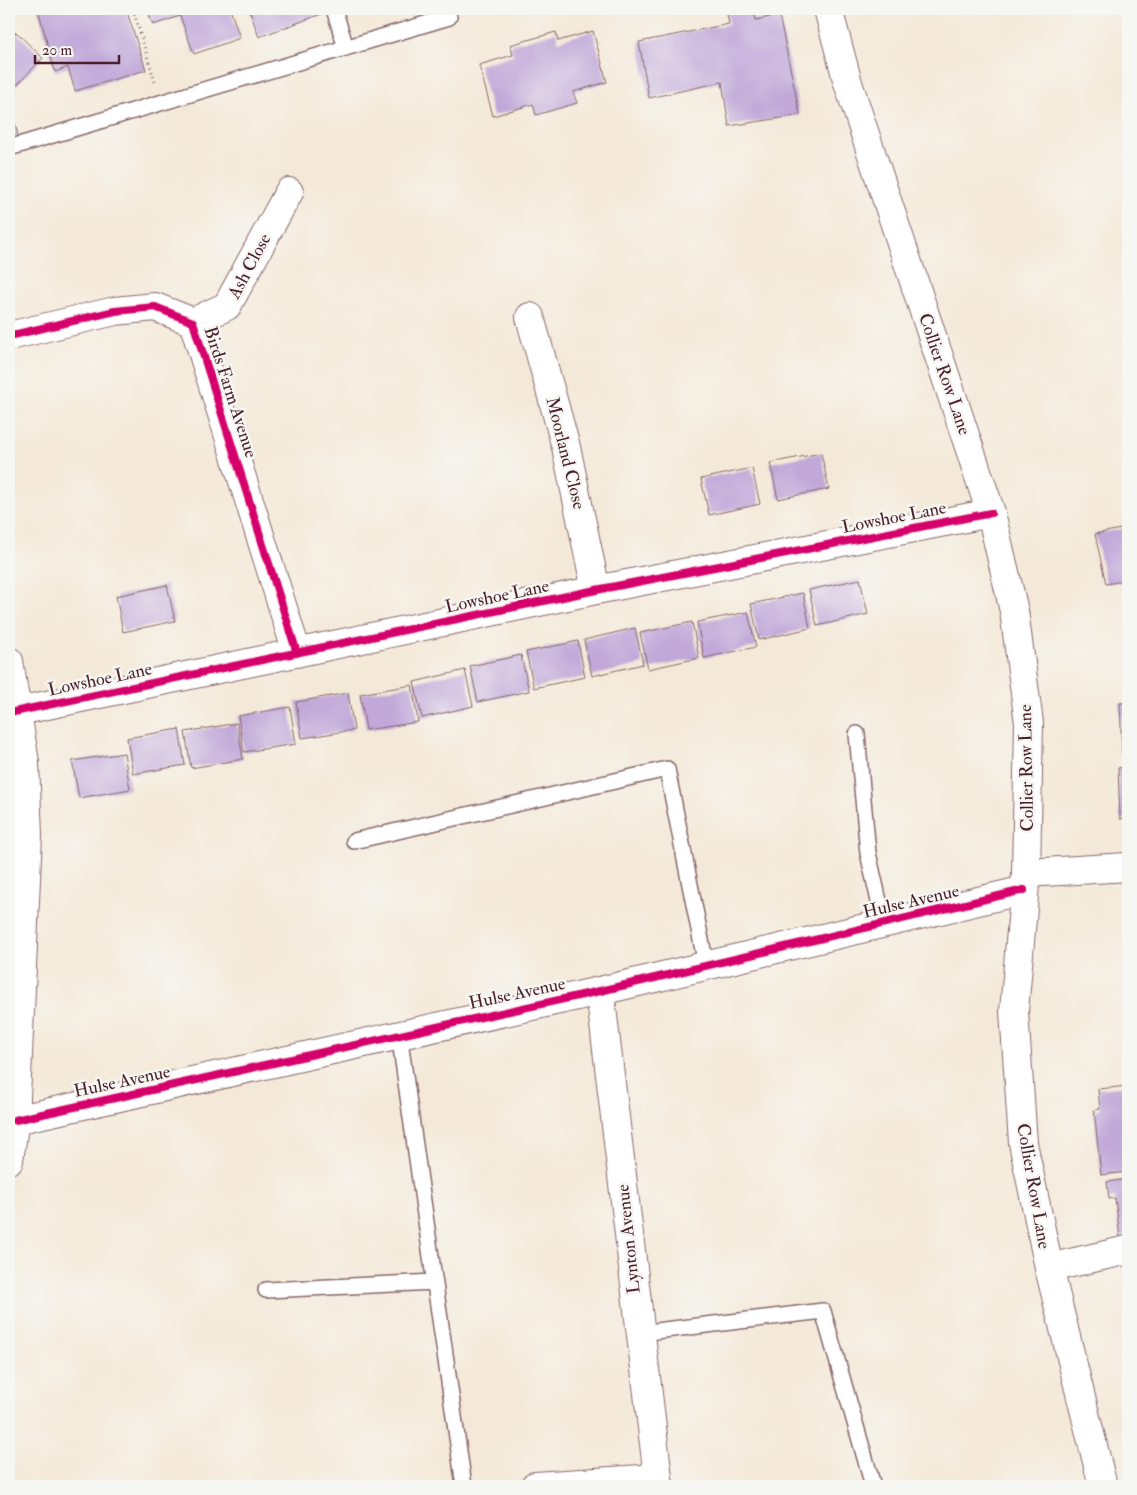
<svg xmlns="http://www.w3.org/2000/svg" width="1137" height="1495" viewBox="0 0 1137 1495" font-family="'IM FELL Double Pica',serif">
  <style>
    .building { fill: #c1a8d9 }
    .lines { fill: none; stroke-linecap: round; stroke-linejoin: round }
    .service-casing { stroke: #866668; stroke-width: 18 }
    .minor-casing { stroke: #866668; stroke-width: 30 }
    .secondary-casing { stroke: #866668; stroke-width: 30 }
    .path { stroke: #866668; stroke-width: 3; stroke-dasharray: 1 4; stroke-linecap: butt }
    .service { stroke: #fff; stroke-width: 15 }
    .minor { stroke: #fff; stroke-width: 28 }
    .secondary { stroke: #fff; stroke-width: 28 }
    .cycleway-casing { stroke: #f6f6f2; stroke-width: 11 }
    .cycleway { stroke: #d6006c; stroke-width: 8 }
    .labels { text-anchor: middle; stroke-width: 5; stroke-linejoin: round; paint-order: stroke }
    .street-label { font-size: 18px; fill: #4a1f2b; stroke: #f6f6f2 }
  </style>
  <rect width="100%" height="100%" fill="#f6f6f2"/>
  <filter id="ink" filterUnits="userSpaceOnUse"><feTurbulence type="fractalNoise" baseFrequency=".02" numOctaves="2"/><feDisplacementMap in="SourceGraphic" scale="10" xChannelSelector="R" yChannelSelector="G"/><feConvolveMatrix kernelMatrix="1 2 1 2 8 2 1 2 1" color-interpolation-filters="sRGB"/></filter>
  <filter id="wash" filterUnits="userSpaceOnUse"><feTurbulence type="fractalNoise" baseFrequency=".0096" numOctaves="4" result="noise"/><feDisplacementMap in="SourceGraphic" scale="20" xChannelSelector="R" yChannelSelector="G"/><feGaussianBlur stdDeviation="1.12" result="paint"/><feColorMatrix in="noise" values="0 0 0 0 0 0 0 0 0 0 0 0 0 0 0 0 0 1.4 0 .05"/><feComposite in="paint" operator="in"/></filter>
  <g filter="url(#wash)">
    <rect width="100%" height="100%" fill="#f4e9d8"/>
    <g id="blocks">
      <path class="building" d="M38,9h88l20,61 -71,21 -7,-24 -13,5z
        M147,9h83l10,29 -46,16 -14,-38 -27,9z
        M249,9h77l1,3 -68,25z
        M364,9h8v2l-7,2z
        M726,9h27l3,11 23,-5 21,100 -71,11 -7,-44 -73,16 -10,-56 90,-18z
        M593,31l14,51 -34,10 4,11 -41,12 -3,-11 -40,12 -14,-51 34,-10 -3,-10 46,-13 2,9z
        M16,32l27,26 -34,35v-54z
        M13,116l6,23 -10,3v-25z
        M821,453l8,36 -51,10 -8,-36z
        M752,468l8,36 -51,11 -8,-36z
        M1126,528l2,12v40l-22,4 -11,-50z
        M860,579l8,35 -51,12 -8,-36z
        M167,585l8,36 -52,11 -7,-36z
        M803,593l7,35 -51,12 -8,-36z
        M748,612l8,35 -52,11 -7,-36z
        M692,622l7,36 -51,11 -8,-36z
        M635,628l8,36 -51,12 -8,-36z
        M578,641l7,36 -51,11 -8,-36z
        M521,655l8,36 -51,11 -8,-36z
        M465,670l8,36 -51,12 -8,-36z
        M412,685l6,37 -52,8 -6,-36z
        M348,693l6,37 -52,8 -6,-36z
        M1120,703h8v51h-6z
        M290,707l6,37 -52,8 -6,-36z
        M237,723l6,36 -52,9 -6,-36z
        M179,729l6,36 -52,9 -6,-36z
        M124,753l6,36 -51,9 -7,-37z
        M1128,767v51l-8,1 -2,-51z
        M1128,1086v86l-27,3 -7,-65 6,-1 -2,-20z
        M1128,1179v57l-8,1 -5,-39 -6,1 -2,-17z
        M1128,1297v13h-1l-2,-12z"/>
    </g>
  </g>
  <g filter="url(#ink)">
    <use href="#blocks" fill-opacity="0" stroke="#866668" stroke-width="1"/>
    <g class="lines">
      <defs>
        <path id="service" d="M334,9l12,39
          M9,148l440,-131
          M857,734l11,119 16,70
          M354,841l313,-72 39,196
          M399,1034l65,452
          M266,1290l169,-8
          M639,1333l184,-22 50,175"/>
        <path id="minor" d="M530,317l36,130 30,143
          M193,322l34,-16 62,-114
          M9,336l106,-25 40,-4 38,15 104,331
          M9,661l16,102 3,72 -13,285 -6,40
          M9,713l587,-123 395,-77
          M1026,873l102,-6
          M600,991l59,495
          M15,1120l585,-129 424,-101
          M1049,1268l79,-18
          M535,1486l122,-8"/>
        <path id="secondary" d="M828,9l20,74 143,430 23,98 15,112 -3,150 -12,138 9,132 26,125 54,218"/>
      </defs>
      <use href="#service" class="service-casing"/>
      <use href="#minor" class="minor-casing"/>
      <use href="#secondary" class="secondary-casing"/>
      <path class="path" d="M133,9l22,73"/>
      <use href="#service" class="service"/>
      <use href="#minor" class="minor"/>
      <use href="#secondary" class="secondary"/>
      <defs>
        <path id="cycleway" d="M9,336l106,-25 40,-4 38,15 104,331
          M9,713l587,-123 395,-77
          M15,1120l585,-129 424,-101"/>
      </defs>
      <use href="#cycleway" class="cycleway-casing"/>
      <use href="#cycleway" class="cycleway"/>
    </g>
  </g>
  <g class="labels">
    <g class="street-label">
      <text transform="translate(249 266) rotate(-62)" y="6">Ash Close</text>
      <text transform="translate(945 374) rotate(71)" y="6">Collier Row Lane</text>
      <text transform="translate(231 392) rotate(72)" y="6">Birds Farm Avenue</text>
      <text transform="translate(566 453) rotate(76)" y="6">Moorland Close</text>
      <text transform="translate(894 517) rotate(-11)" y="6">Lowshoe Lane</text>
      <text transform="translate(497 596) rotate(-12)" y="6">Lowshoe Lane</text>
      <text transform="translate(100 679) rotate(-12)" y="6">Lowshoe Lane</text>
      <text transform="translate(1026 768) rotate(-91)" y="6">Collier Row Lane</text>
      <text transform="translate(911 901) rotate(-13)" y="6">Hulse Avenue</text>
      <text transform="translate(517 993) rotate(-12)" y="6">Hulse Avenue</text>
      <text transform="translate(122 1081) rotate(-12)" y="6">Hulse Avenue</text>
      <text transform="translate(1034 1186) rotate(80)" y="6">Collier Row Lane</text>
      <text transform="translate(628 1239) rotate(-96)" y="6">Lynton Avenue</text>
    </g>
  </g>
  <rect width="1137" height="1495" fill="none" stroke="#f6f6f2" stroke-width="30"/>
  <path d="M35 55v8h84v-8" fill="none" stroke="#4a1f2b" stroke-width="2.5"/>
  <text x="42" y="55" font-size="15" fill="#4a1f2b" stroke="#f6f6f2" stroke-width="4" paint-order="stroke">20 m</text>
</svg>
